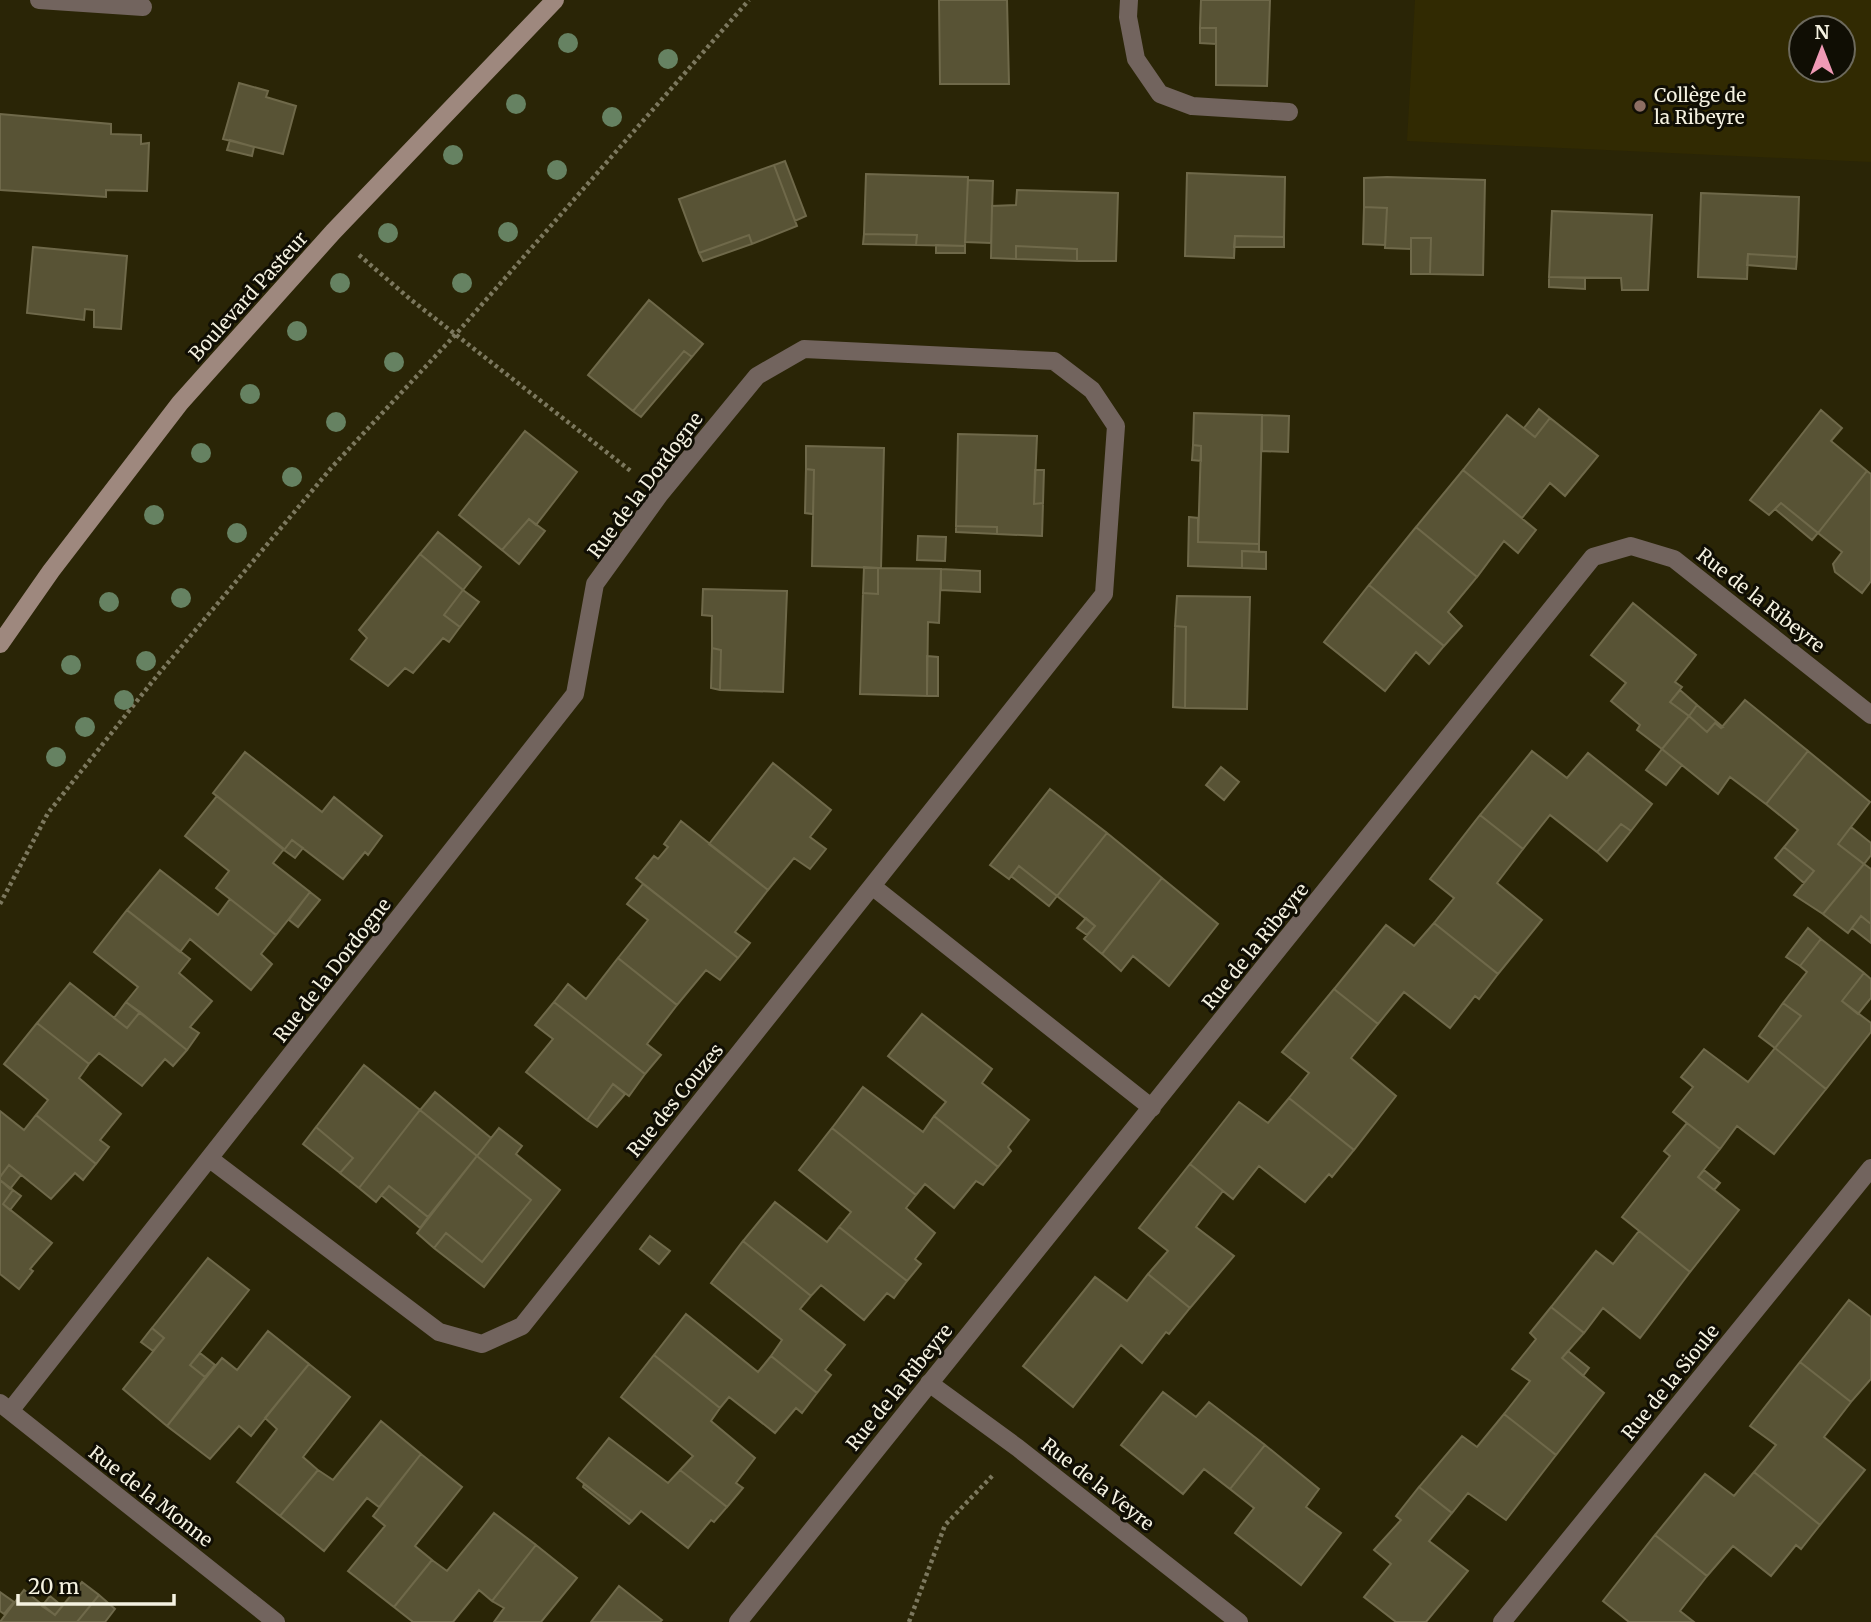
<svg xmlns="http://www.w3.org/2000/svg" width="1871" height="1622" viewBox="0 0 1871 1622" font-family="Merriweather,serif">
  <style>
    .built { fill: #312a02; fill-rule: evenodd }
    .building { fill: #585335; stroke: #6f694a; stroke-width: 2 }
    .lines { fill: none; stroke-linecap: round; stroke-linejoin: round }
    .path { stroke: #7c785e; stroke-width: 4.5; stroke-dasharray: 3.5 3.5; stroke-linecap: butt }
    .service { stroke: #72645e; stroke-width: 18 }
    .minor { stroke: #72645e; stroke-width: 18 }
    .secondary { stroke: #9e887e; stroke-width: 18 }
    .tree { fill: #668262 }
    .education-dot { fill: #8d6e63; stroke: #100e04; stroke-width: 2.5 }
    .labels { text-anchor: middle; stroke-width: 6; stroke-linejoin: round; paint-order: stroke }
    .poi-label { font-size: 19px; fill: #f5f2e1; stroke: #100e04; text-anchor: start }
    .street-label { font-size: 19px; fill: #f5f2e1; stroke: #100e04 }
  </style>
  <rect width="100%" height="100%" fill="#2a2506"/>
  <path class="built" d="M1415,0h456v162l-464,-21zM1801,28h42v42h-42z"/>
  <path class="building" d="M939,0h68l2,84h-69z
    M1201,0h69l-3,86 -51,-1v-57h-16z
    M1200,28h16v16l-16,-1z
    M239,83l29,8 -2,6 30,9 -13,48 -60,-15z
    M0,114l111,10v10l30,1v9l8,-1 -2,48 -41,-1v7l-106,-7z
    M230,140l24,7 -2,9 -25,-6z
    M785,161l21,55 -11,5 -21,-56z
    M774,165l23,61 -45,18 -3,-9 -50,18 -20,-54z
    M1187,173l98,4 -1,60 -49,-1 -1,22 -49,-2z
    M866,174l102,3 -3,69 -49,-1 1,-10 -53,-1z
    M1387,177l98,3 -2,95 -53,-1 1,-36h-20v11l-26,-1 2,-40 -23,-1v-29z
    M968,180l25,1 -2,62 -26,-1z
    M1017,190l101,3 -2,68h-39v-12l-61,-3v13l-25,-1 1,-52 24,-1z
    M1701,193l98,4 -2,60 -49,-3 -1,25 -49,-2z
    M1364,207l23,1 -2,37 -22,-1z
    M1552,211l100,4 -4,75h-26l-1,-12 -72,-1z
    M864,234l53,1 -1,10 -53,-1z
    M749,235l3,9 -49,17 -4,-8z
    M1235,236l49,1v10h-50z
    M1411,238h20l-1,36h-19z
    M936,245l29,1v7h-29z
    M1016,246l61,3v12l-61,-2z
    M33,247l94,9 -6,73 -27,-2v-17l-9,-1 -1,11 -57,-7z
    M1748,254l49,3 -1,12 -49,-4z
    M1549,277l36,1v11l-36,-2z
    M649,300l54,44 -11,13 -8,-6 -51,60 -45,-36z
    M684,351l8,6 -51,60 -8,-6z
    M1539,409l11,9 -15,19 -11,-9z
    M1821,410l21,18 -11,13 36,30 -49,62 -37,-30 -12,12 -19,-15z
    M1194,413l68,2 -3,129 -61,-2 3,-96 -8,-1z
    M1262,415l27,1 -1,36 -26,-1z
    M1507,415l28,22 15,-19 48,38 -33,40 -15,-13 -28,35 -59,-48z
    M525,431l52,41 -41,53 -7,-6 -27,31 -43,-35z
    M958,434l79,2 -3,68 9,-1 -1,33 -45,-2v-7l-41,-1z
    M1193,445l8,1v15l-9,-1z
    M806,446l78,2 -3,120 -69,-2 2,-96 -8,-1z
    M806,469l8,1 -1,44 -8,-1z
    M1035,470h9l-1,33 -9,1z
    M1463,470l73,60 -18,23 -14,-12 -27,36 -61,-50z
    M1867,471l4,3v107l-9,12 -27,-21 -2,-8 9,-12 -24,-19z
    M1781,503l37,30 -6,7 -37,-31z
    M1189,517l9,1v24l61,2v8l-17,-1v17l-54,-2z
    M529,519l16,12 -26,33 -17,-14z
    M956,526l41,1v7l-41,-2z
    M1416,527l61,50 -29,35 14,14 -18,20 -75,-61z
    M438,532l43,35 -18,23 -43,-36z
    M918,536l28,1 -1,24 -28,-1z
    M1242,551l24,1v17l-24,-1z
    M420,554l43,36 -19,25 16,12 -11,15 -6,-4 -30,35 -8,-5 -17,18 -37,-27 16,-21 -8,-8z
    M864,567l14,1v26l-15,-1z
    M878,568l63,1 -2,54 -11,-1 -1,74 -67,-2 3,-101 15,1z
    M941,569l39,2v21l-39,-2z
    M1369,585l75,61 -15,18 -13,-12 -31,39 -61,-49z
    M703,589l84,2 -4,101 -63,-2 1,-40 -9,-2v-32l-10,-1z
    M463,590l16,12 -19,25 -16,-12z
    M1177,596l73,1 -3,112 -62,-1 1,-81 -11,-1z
    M1633,603l63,52 -21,27 7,5 -12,15 19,14 -27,33 -25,-19 3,-5 -29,-24 15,-18 -35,-28z
    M1175,626l11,1 -1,81 -12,-1z
    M712,648l9,2 -1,40 -9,-2z
    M927,656l11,1v39h-11z
    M1680,690l17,15 -8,11 -19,-14z
    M1745,700l63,51 -42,53 -36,-27 -12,17 -56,-45 27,-33 18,16 8,-9 6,5z
    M1697,705l26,22 -2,1 -6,-5 -8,9 -18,-16z
    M1662,749l20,16 -16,20 -20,-15z
    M1532,751l35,27 21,-25 64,51 -21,27 -10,-7 -24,28 -47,-37 -27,34 -43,-34z
    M1808,751l62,51 -32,42 26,20 -41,50 -29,-19 20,-24 -30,-24 14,-17 -32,-26z
    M245,752l77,60 12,-15 48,39 -14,19 -3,-3 -22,27 -51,-39 -8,10 -71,-57z
    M773,763l58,47 -21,27 16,12 -16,20 -16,-11 -26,32 -59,-46z
    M1221,767l18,15 -15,18 -18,-15z
    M1050,789l57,44 -50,63 -38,-30 -10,13 -19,-14z
    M217,796l67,53 -11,14 37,29 -34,43 -60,-47 13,-17 -44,-35z
    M1480,815l43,34 -26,34 45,37 -44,54 -64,-51 20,-25 -24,-19z
    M681,821l87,69 -33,42 15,11 -12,15 -102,-80 18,-22 4,3 10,-12 -4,-3z
    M1621,824l10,7 -24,30 -10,-9z
    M1851,827l20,16v12l-7,9 -26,-20z
    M1107,833l55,45 -60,76 -18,-15 11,-13 -38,-30z
    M292,840l11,8 -8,10 -11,-8z
    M1784,847l30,24 -10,12 -29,-25z
    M1864,864l7,5v55l-10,-8 -13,17 -25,-19z
    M1019,866l38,30 -8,10 -38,-30z
    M160,870l58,45 12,-16 46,36 -15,19 11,10 -21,26 -61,-51 -10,13 -53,-42z
    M1162,878l56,46 -49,62 -36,-30 -12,15 -19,-17z
    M643,884l95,74 -18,22 -14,-10 -29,35 -59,-47 30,-38 -21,-16z
    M310,892l10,8 -22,27 -9,-7z
    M127,910l63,49 -11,14 33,28 -22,26 9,6 -12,17 -61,-48 12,-15 -44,-35z
    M1861,916l10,8v19l-19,-15z
    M1086,918l9,8 -8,9 -10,-7z
    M1434,923l64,51 -19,25 -4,-3 -25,32 -46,-36 -26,32 -44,-35 52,-64 28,21z
    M1808,928l13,11 -21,27 -14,-9z
    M1821,939l43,34 -22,28 29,22v9l-45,57 -51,-41 26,-32 -18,-13 24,-31 -7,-6z
    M618,958l59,47 -30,39 14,11 -16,19 -91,-72 14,-18 18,15z
    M1864,973l7,6v19l-13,16 -16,-13z
    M70,983l57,45 13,-16 47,38 -14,16 -8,-7 -23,27 -43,-33 -10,11 -52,-41z
    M1334,989l44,35 -27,34 45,38 -42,54 -65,-52 20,-25 -27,-21z
    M126,1002l14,10 -13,16 -13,-10z
    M554,1002l91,72 -16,22 -16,-12 -26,36 -61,-48 27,-33 -18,-14z
    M1783,1003l18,13 -26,32 -16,-12z
    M922,1014l70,55 -10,14 47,37 -21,27 3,4 -13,16 -64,-51 12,-14 -58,-46z
    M37,1023l52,41 -10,14 42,36 -21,26 9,7 -13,17 -60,-49 12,-15 -44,-36z
    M1775,1048l51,41 -52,65 -37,-28 -17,23 -47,-37 20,-25 -12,-10 23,-28 44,33z
    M364,1065l56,45 -61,78 -19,-15 13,-15 -37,-31z
    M613,1084l12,10 -28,33 -10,-7z
    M863,1087l60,45 11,-16 64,51 -15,18 -7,-4 -22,27 -29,-24 -9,11 -84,-67z
    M435,1092l56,46 -14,18 -57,-46z
    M1289,1098l65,52 -22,27 -3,-3 -24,28 -46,-36 -26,33 -43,-35 49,-62 29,21z
    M420,1110l57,46 -49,61 -39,-31 -13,16 -17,-14z
    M0,1111l24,19 12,-15 60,49 -13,16 -8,-7 -24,26 -42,-34 -9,12z
    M1687,1123l33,26 -22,28 41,33 -49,62 -68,-55 48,-61 -6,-5z
    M316,1127l37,31 -13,15 -37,-29z
    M499,1128l23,18 -6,8 44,36 -76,97 -50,-39 12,-15 36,29 49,-62 -54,-44z
    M832,1128l84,67 -10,13 29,25 -20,26 6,5 -14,17 -68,-54 12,-15 -52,-42z
    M477,1156l54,44 -49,62 -36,-29 -12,15 -17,-15z
    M1190,1164l33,27 -27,36 38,29 -44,52 -42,-34 20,-23 -29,-23z
    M9,1165l12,10 -11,14 -10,-9v-3z
    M1704,1170l16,13 -6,7 -16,-13z
    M0,1180l13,10 -10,14 49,39 -22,26 3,2 -14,18 -19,-15z
    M389,1186l39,31 -8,11 -39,-33z
    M13,1190l8,6 -11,14 -7,-6z
    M775,1202l52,40 12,-15 68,54 -13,17 -7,-5 -23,27 -43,-35 -10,11 -68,-55z
    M1639,1231l51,41 -50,66 -37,-30 -19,25 -33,-26 45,-56 17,13z
    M650,1236l20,15 -11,13 -19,-15z
    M743,1241l68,55 -11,13 45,36 -20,25 6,5 -14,18 -46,-37 11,-16 -71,-57z
    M208,1258l41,32 -59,75 15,12 -38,49 -44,-37 41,-51 -12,-10z
    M1148,1274l42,34 -21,26 -3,-2 -24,31 -21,-18 -48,62 -50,-41 72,-89 32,24z
    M1849,1300l22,17v62l-20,23 -51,-40z
    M1551,1307l33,26 -22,25 42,35 -48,62 -52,-41 26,-33 -18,-12 24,-30 -6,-6z
    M686,1314l72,58 13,-16 46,37 -15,20 -6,-5 -21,25 -46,-36 -9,11 -66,-53z
    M152,1328l12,10 -11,13 -12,-9z
    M268,1331l41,33 -58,72 -12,-10 -29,33 -43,-33 55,-68 15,12z
    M1568,1351l21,17 -6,8 -21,-18z
    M200,1353l15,12 -10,12 -15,-12z
    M654,1355l66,53 -9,13 44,37 -19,25 7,5 -16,19 -47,-37 13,-14 -72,-59z
    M1800,1362l51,40 -27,35 41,33 -45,55 -66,-53 22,-27 -26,-19z
    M309,1364l41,33 -47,60 15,13 -38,46 -43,-34 40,-53 -12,-11z
    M1163,1392l33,25 13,-15 56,43 -35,44 -26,-20 -21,25 -62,-49z
    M1504,1414l52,41 -50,65 -38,-27 -16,20 -33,-26 43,-51 15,11z
    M381,1421l40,33 -42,53 -12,-9 -43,53 -44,-35 38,-46 15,10z
    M609,1438l59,45 12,-13 47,37 -13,15 -3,-2 -23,28 -47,-37 -9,10 -55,-43z
    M1265,1445l54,44 -13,18 35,26 -40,52 -66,-52 19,-25 -24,-19z
    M421,1454l41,33 -47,59 17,14 -38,47 -46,-36 37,-45 -12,-10z
    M1754,1472l66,53 -19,24 -5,-4 -25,31 -38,-30 -26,30 -52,-41 50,-61 29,22z
    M584,1484l48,37 -3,3 -46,-37z
    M1419,1487l33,26 -23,28 39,30 -42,51h-30l-32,-25 27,-33 -17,-14 27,-30 -5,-4z
    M494,1513l42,32 -44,56 -13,-11 -26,32h-40l-19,-15 38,-47 15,11z
    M1655,1535l52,41 -27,35 14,11h-65l-26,-21z
    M536,1545l41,33 -36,44h-47l10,-14 -12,-7z
    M82,1582l17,13 -22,27h-77l24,-32 31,25z
    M619,1586l43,34 -2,2h-69z
    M0,1592l14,10 -10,12 -4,-3z
    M99,1595l16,14 -10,13h-28z
    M50,1596l12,10 -7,9 -13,-9z"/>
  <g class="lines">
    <path class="path" d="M359,255l51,44 222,173
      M0,904l48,-91 108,-136 176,-210 124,-133 293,-334
      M909,1622l36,-97 49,-51"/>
    <path class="service" d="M1129,0l-1,17 8,42 24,35 32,12 97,6"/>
    <path class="minor" d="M39,0l104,7
      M210,1159l229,173 43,12 40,-18 350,-440 280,222
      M929,1383l89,65 221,174
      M0,1403l276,219
      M10,1411l565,-717 20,-110 65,-90 97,-118 47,-27 250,12 38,29 24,36 -12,168 -232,292
      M738,1622l855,-1065 38,-11 43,13 197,156
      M1502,1622l369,-454"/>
    <path class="secondary" d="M0,644l51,-73 129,-168 153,-171 222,-232"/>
  </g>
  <g class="tree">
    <circle cx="568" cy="43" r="10"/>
    <circle cx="668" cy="59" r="10"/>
    <circle cx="516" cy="104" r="10"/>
    <circle cx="612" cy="117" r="10"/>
    <circle cx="453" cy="155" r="10"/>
    <circle cx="557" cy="170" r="10"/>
    <circle cx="508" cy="232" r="10"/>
    <circle cx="388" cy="233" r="10"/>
    <circle cx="340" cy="283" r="10"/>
    <circle cx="462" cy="283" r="10"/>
    <circle cx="297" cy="331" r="10"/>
    <circle cx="394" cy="362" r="10"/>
    <circle cx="250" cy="394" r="10"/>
    <circle cx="336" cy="422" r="10"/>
    <circle cx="201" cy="453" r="10"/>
    <circle cx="292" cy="477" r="10"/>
    <circle cx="154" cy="515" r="10"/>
    <circle cx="237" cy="533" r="10"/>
    <circle cx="181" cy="598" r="10"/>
    <circle cx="109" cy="602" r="10"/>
    <circle cx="146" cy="661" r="10"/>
    <circle cx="71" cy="665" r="10"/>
    <circle cx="124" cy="700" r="10"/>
    <circle cx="85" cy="727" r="10"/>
    <circle cx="56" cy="757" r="10"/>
  </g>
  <circle class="education-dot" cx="1640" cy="106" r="7"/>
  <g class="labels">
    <g class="poi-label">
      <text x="1654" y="102">Collège de<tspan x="1654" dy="22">la Ribeyre</tspan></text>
    </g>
    <g class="street-label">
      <text transform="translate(248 296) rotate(-48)" y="7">Boulevard Pasteur</text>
      <text transform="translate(645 485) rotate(-53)" y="7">Rue de la Dordogne</text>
      <text transform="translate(1761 600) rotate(38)" y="7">Rue de la Ribeyre</text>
      <text transform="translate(1255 946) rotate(-51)" y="7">Rue de la Ribeyre</text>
      <text transform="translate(332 970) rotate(-52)" y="7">Rue de la Dordogne</text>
      <text transform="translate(675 1100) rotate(-51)" y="7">Rue des Couzes</text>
      <text transform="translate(1670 1382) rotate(-51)" y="7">Rue de la Sioule</text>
      <text transform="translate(899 1387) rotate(-51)" y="7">Rue de la Ribeyre</text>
      <text transform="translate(1098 1484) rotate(38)" y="7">Rue de la Veyre</text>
      <text transform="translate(151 1496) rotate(38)" y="7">Rue de la Monne</text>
    </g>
  </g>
  <g transform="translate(1822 49)"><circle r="33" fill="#100e04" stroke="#6c695c" stroke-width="2"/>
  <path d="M0-5L12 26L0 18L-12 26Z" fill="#f09ab6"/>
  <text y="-10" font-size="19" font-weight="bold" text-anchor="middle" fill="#f5f2e1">N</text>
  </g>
  <path d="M18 1594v10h156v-10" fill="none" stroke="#f5f2e1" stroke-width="3.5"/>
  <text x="28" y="1594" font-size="21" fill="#f5f2e1" stroke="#100e04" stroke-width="5" paint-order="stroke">20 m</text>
</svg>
